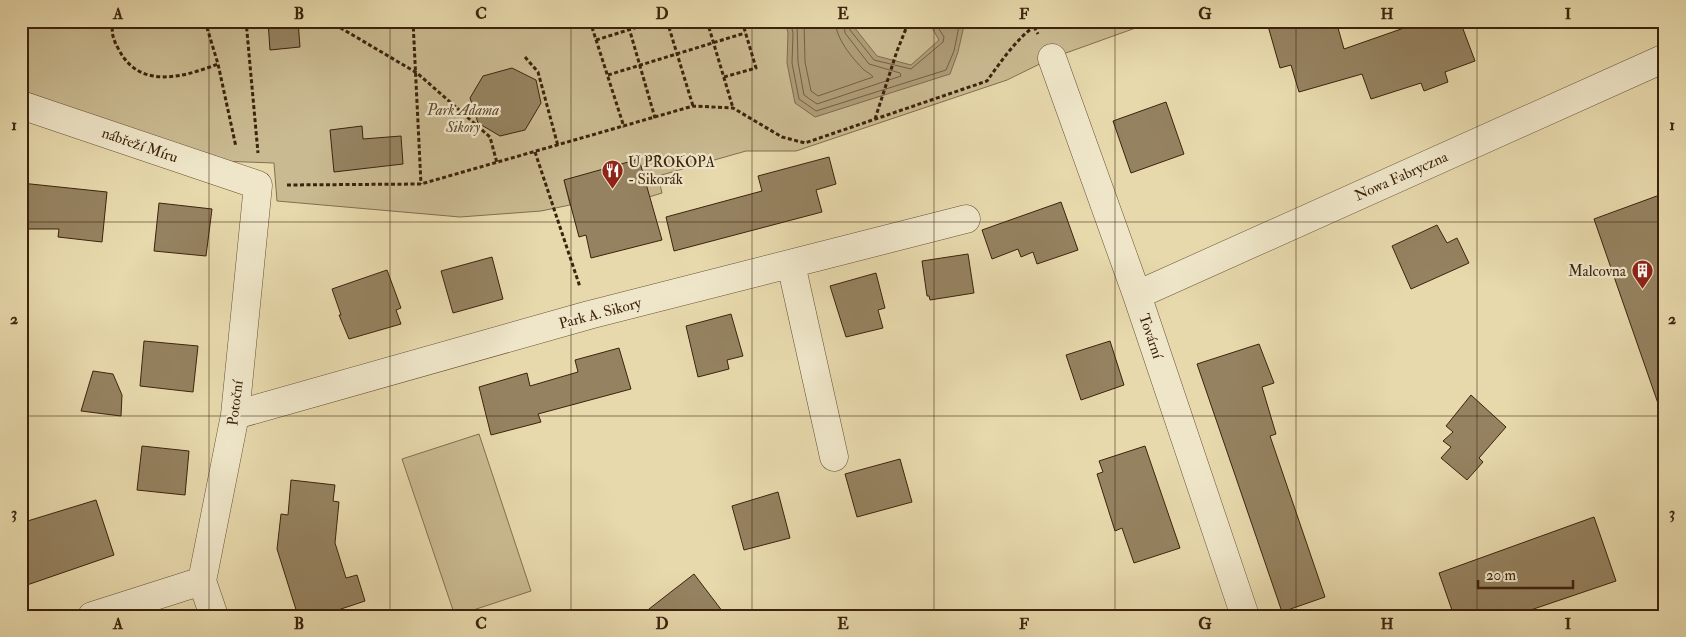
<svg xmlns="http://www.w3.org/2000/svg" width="1686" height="637" viewBox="0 0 1686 637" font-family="'IM FELL Double Pica',serif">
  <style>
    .green { fill: #caba91; stroke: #836e4f }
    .water { fill: #ad9b76; stroke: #806b4c }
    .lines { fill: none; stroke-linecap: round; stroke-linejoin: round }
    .shore { stroke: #745f42; stroke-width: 1 }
    .building { fill: #958260; stroke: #3c230d }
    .street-casing { stroke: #675035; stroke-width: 29 }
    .path { stroke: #3c230d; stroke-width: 3; stroke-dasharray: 4 2.5; stroke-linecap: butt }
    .street { stroke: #efe6c9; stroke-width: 28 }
    .grid { fill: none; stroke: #3c230d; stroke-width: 1; stroke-opacity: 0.55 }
    .labels { text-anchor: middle; stroke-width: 4.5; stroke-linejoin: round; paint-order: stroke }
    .park-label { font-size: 15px; font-style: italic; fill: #60492e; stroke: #efe6c9 }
    .street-label { font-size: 15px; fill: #3c230d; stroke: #efe6c9 }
    .poi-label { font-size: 15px; fill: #3c230d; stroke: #efe6c9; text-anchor: start }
    .neatline { fill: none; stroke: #3c230d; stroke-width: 2 }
    .grid-label { font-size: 16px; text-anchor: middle; font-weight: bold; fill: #3c230d }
  </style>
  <rect width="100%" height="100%" fill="#e7d9ac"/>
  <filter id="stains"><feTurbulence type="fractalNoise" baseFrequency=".004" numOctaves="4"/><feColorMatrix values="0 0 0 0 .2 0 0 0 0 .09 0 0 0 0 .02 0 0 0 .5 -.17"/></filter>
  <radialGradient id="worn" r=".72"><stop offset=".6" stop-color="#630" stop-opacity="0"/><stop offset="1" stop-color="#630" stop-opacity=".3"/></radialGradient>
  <path class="green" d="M21,21h1134l-103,37 -45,22 -211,71h-50l-88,25 4,17 -13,4 -85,-17 6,25 -29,6 -81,6 -183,-16 -3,-38 -55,-2 -198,-71z
    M479,434l52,157 -76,25 -53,-157z"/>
  <path class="water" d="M785,21h70l-1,6 23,29 34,9 28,-25 -11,-19h37l-7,31 -8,22 -135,43 -20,-14 -8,-40 1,-30z"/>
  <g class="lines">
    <path class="shore" d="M790,21l3,12 -1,30 7,36 17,12 130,-41 8,-19 6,-30
      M797,21l1,41 6,33 13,9 84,-28 -1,-3 -31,-9 -24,-31 -1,-12
      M804,21l1,41 6,29 7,5 55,-19c-2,-3 -5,-4 -9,-7 -11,-11 -30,-33 -28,-49
      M850,21v9l24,30 37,9 32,-27 1,-5 -10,-16"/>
  </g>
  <path class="building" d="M268,21h30l2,26 -30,3z
    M1283,21h53l8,28 80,-28h36l15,40 -30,11 3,10 -24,9 -3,-8 -50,16 -9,-25 -63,18 -8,-27 -11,3 -12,-42z
    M512,68l24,12 5,23 -16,27 -25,6 -22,-13 -8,-25 13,-22z
    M1166,102l18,52 -53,19 -18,-52z
    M362,126l1,13 38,-3 2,28 -69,8 -4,-42z
    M829,157l7,27 -20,6 6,22 -148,39 -8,-34 96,-26 -4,-15z
    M639,159l23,81 -71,18 -5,-23 -7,2 -15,-57z
    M21,183l86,9 -5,50 -44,-5 1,-8h-38z
    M1665,193v218l-4,1 -67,-193z
    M1061,202l17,48 -41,14 -4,-12 -12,5 -3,-8 -26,10 -10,-29z
    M159,203l53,6 -6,47 -52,-5z
    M1437,225l10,18 10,-5 12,25 -58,26 -19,-43z
    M968,254l6,39 -44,7 -1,-4h-2l-5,-35z
    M492,257l11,42 -50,14 -12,-42z
    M387,270l14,38 -5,2 5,14 -52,15 -10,-24h2l-9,-26z
    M876,273l9,35 -7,2 5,18 -37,9 -16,-51z
    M731,314l12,42 -16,4 2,9 -31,8 -12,-51z
    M144,341l54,5 -5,46 -53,-6z
    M1110,341l14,44 -43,15 -15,-45z
    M1259,344l15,39 -12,4 14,47 -6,2 55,161 -43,15 -85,-248z
    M619,348l12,41 -93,25 3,8 -50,13 -12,-48 48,-14 3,13 48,-14 -3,-12z
    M93,371l20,3 9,21 -1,21 -40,-5z
    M1471,395l35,32 -27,31 4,4 -16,18 -26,-22 10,-11 -8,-6 10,-9 -7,-6z
    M142,446l47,5 -4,44 -48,-5z
    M1145,446l35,102 -46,15 -12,-35 -7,3 -18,-57 6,-2 -4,-11z
    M900,459l12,43 -55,15 -12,-43z
    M291,480l44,5 -2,16 6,1 -4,41 11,35 11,-3 8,26 -45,15h-22l-21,-67 4,-35 7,1z
    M778,492l12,46 -46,12 -12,-44z
    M96,500l18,55 -87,30 -6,-18v-44z
    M1594,517l22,64 -103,35h-59l-15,-43z
    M694,574l32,42h-86z"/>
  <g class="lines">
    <defs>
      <path id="street" d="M1052,58l85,237 108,321
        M21,105l237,80 -23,230 -33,166 12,35
        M791,264l43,193
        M1137,295l528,-237
        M235,415l354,-100 377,-96
        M92,616l110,-35"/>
    </defs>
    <use href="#street" class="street-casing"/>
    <path class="path" d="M113,21c-2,13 0,18 6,29 21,40 65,27 99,14
      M205,21l13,43 18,83
      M246,21l12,132
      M329,21l88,52 73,64 7,26
      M413,21l8,163
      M590,21l34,106
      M627,21l28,97
      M667,21l26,85
      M707,21l26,87
      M1031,21l7,13
      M596,40l61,-19
      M525,57l13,15 20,74
      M608,75l137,-42
      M724,77l32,-9 -14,-47
      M875,119l22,-68 12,-30
      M535,152l45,135
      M287,185l134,-1 272,-78 40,2 49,29 23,6 182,-62c15,-21 33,-48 56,-60"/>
    <use href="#street" class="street"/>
  </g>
  <path class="grid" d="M209,21v595M390,21v595M571,21v595M752,21v595M934,21v595M1115,21v595M1296,21v595M1477,21v595M21,222h1644M21,416h1644"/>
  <defs>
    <symbol id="restaurant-pin" viewBox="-11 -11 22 30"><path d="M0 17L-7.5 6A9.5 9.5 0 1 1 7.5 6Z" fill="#8f2418" stroke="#efe6c9"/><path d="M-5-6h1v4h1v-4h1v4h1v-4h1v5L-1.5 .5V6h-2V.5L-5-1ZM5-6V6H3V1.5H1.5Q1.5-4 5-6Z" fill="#fff"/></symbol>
    <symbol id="building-pin" viewBox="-11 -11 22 30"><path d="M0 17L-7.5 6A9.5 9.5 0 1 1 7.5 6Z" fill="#8f2418" stroke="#efe6c9"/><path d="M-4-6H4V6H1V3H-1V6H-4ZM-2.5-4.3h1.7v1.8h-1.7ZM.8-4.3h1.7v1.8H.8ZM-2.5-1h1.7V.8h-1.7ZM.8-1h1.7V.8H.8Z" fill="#fff"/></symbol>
  </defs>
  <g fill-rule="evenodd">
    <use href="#restaurant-pin" x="600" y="158" width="25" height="34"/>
    <use href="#building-pin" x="1630" y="258" width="25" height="34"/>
  </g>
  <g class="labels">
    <g class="park-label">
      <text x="463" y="115">Park Adama<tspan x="463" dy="17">Sikory</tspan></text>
    </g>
    <g class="street-label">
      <text transform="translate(140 145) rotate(19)" y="5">nábřeží Míru</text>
      <text transform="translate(1401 176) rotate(-24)" y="5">Nowa Fabryczna</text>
      <text transform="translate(600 313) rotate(-15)" y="5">Park A. Sikory</text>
      <text transform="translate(1151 336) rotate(71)" y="5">Tovární</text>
      <text transform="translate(235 403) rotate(-83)" y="5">Potoční</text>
    </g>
    <g class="poi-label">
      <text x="628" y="167">U PROKOPA<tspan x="628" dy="17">- Sikorák</tspan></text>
      <text x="1626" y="276" text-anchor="end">Malcovna</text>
    </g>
  </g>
  <rect width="1686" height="637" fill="none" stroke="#e7d9ac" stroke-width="55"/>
  <path d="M1478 580v8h95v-8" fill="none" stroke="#3c230d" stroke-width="2.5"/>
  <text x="1486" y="580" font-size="15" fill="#3c230d" stroke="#efe6c9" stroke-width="4" paint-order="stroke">20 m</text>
  <rect x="28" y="28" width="1630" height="582" class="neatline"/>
  <g class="grid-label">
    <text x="118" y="19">A</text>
    <text x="299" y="19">B</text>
    <text x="481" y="19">C</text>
    <text x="662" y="19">D</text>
    <text x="843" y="19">E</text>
    <text x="1024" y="19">F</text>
    <text x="1205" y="19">G</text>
    <text x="1387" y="19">H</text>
    <text x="1568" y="19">I</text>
    <text x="14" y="130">1</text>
    <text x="1672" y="130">1</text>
    <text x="14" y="324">2</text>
    <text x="1672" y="324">2</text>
    <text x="14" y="518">3</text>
    <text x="1672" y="518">3</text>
    <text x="118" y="629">A</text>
    <text x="299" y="629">B</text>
    <text x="481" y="629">C</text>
    <text x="662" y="629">D</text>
    <text x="843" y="629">E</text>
    <text x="1024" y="629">F</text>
    <text x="1205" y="629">G</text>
    <text x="1387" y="629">H</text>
    <text x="1568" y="629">I</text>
  </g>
  <rect width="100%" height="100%" filter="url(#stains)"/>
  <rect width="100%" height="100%" fill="url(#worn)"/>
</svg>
